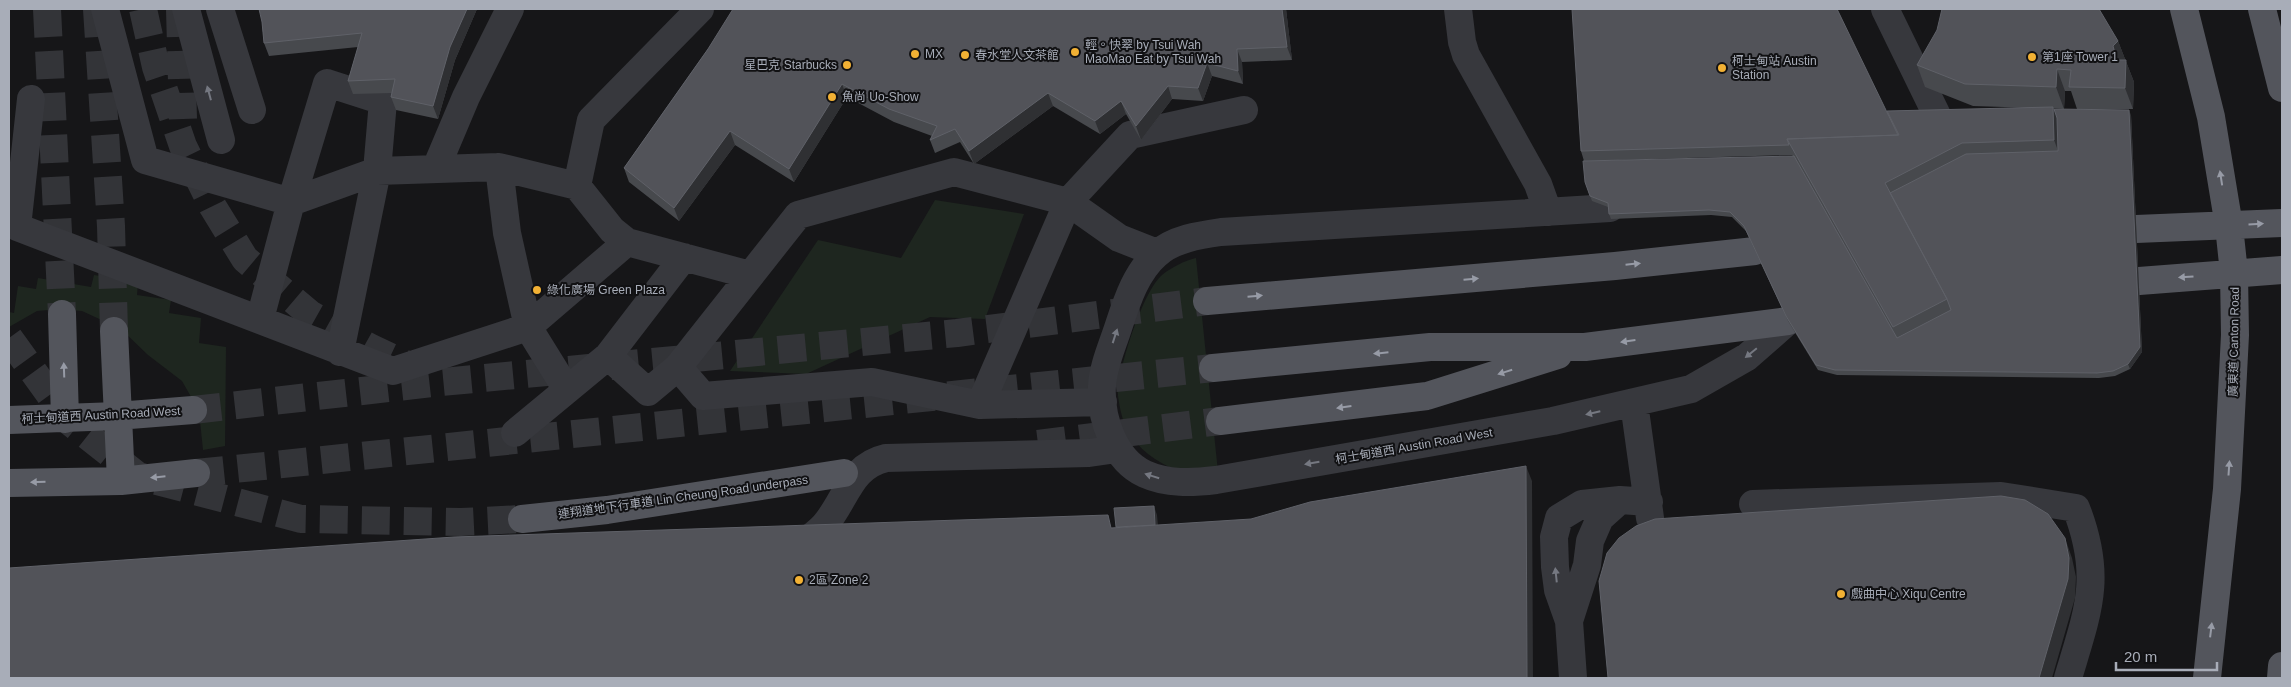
<svg xmlns="http://www.w3.org/2000/svg" width="2291" height="687" viewBox="0 0 2291 687" font-family="Helvetica,'Noto Sans TC',sans-serif">
  <style>
    .green { fill: #1e261f }
    .lines { fill: none; stroke-linecap: round; stroke-linejoin: round }
    .major-tunnel { stroke: #333438; stroke-width: 28; stroke-dasharray: 28 14; stroke-linecap: butt }
    .minor { stroke: #37383d; stroke-width: 28 }
    .major { stroke: #53555c; stroke-width: 28 }
    .wall { fill: #47494d }
    .shaded-wall { fill: #2f3033 }
    .building { fill: #525359; stroke: #5f6168 }
    .oneway { fill: #757881 }
    .oneway2 { fill: #979ba6 }
    .poi-dot { fill: #f2b134; stroke: #111113; stroke-width: 2 }
    .labels { text-anchor: middle; stroke-width: 4; stroke-linejoin: round; paint-order: stroke }
    .poi-label { font-size: 12px; fill: #a8adb8; stroke: #111113; text-anchor: start }
    .street-label { font-size: 12px; fill: #a8adb8; stroke: #111113 }
  </style>
  <rect width="100%" height="100%" fill="#161618"/>
  <path class="green" d="M935,200l89,14 -39,105 -55,-2 -124,57 -76,-3 88,-131 83,18z
    M1196,258l22,214c-13,-1 -39,0 -49,-5 -20,-10 -37,-24 -45,-45 -3,-7 -5,-19 -6,-26 -1,-25 25,-105 44,-121 10,-8 22,-14 34,-17z
    M94,275l44,7 -1,13 34,5 -2,13 32,5 -2,25 27,4 -1,99 -22,4 -3,-29 -6,-19 -12,-21 -34,-26 -27,-26 -39,-18 -22,-2 -23,2 -28,16v-15l5,1 4,-27 18,3 2,-11 53,9z"/>
  <g class="lines">
    <path class="major-tunnel" d="M47,9l15,305
      M97,9l14,217 3,105
      M143,9l13,58 27,79 30,61 32,52 65,55 61,34 34,16
      M180,9l3,110
      M9,338l60,83 69,55 163,43 160,3 61,-3
      M193,410l249,-28 515,-49 250,-32
      M1038,444l182,-23
      M196,473l1017,-105"/>
    <path class="minor" d="M105,9l40,151 146,42 86,-31 122,-4 78,19 35,44 15,12 123,33
      M186,9l35,131
      M220,9l32,101
      M1458,9l4,33 4,13 72,129 10,28
      M1885,9l65,133
      M31,99l-14,128 376,144 135,-44 99,-85
      M499,167l8,66 21,94 39,63
      M436,168l30,-71 44,-88
      M577,186l14,-66 109,-111
      M1610,208l-389,24c-21,3 -48,7 -64,22 -22,19 -31,50 -40,77 -6,18 -14,36 -15,55 -2,31 12,74 43,88 22,10 47,9 71,6l337,-59 138,-32 56,-32 41,-36
      M260,319l31,-117 36,-119 56,18 -6,70 -37,181
      M608,356l76,-99
      M678,367l120,-152 156,-43 114,30 51,36 38,15
      M1634,403l16,115
      M980,405l88,-203 62,-67 114,-25
      M515,433l93,-77 40,36 30,-25 25,29 169,-14 108,23 123,-3
      M1753,504l248,-8 75,12c27,69 12,103 -8,170
      M798,548c9,-9 22,-16 29,-26 20,-25 24,-56 59,-64l203,-5 28,-4
      M1569,621l18,-56 3,-24 10,-23 20,-18
      M1573,678l-4,-57 -11,-31 -3,-23 -1,-30 5,-19 23,-14 38,-4 29,2"/>
    <path class="major" d="M2184,9l27,108 18,109 5,47 1,62 -8,154 -20,189
      M2262,9l20,79
      M2136,229l146,-6
      M2139,281l143,-11
      M1207,301l408,-35 140,-15
      M62,314l3,105
      M114,331l7,150
      M1213,368l217,-21h155l203,-26
      M9,420l108,-4 76,-6
      M1220,421l207,-25 131,-41
      M9,483l112,-2 75,-8
      M522,519l85,-9 237,-37
      M2281,678l1,-12"/>
  </g>
  <path class="wall" d="M477,9l-22,51 -17,59 -42,-9 -5,-13 1,-4 -39,1 -5,-13 10,-34 -89,9 -5,-13 -2,-21z
    M1286,9l6,51 -50,2 1,22 -31,-8 -9,25 -31,-2 -31,41 -15,-26 -26,20 -47,-28 -79,58 -14,-22 -25,11 -5,-13 2,-4 -38,-14 -47,-25 -53,85 -59,-37 -56,76 -50,-39 -5,-14 84,-119z
    M2118,41l16,41 -1,27h-56l-6,-18h-6l-1,18 -10,-1v1l77,6 11,237 -12,17 -15,7 -16,2 -262,-3 -19,-5 -30,-49 -42,-90 -14,-14 -21,-2 -100,4 -2,-5 -1,-7 -16,-6 -7,-19 208,-26 -1,-1 -208,6 -3,-10 310,-30 -4,-10 147,-3 -61,-2 -48,-19 -8,-22z"/>
  <path class="shaded-wall" d="M467,9h10l-22,51 -17,59 -5,-13 17,-59z
    M1282,9h4l6,51 -5,-13z
    M2118,41l16,41 -1,27 -8,-21 -12,-42z
    M1237,49l5,13 1,22 -5,-13z
    M1207,63l5,13 -9,25 -5,-13z
    M2057,69l8,22 -1,18 -8,-22z
    M842,84l5,13 -53,85 -5,-13z
    M1168,86l4,13 -31,41 -5,-14z
    M1048,93l5,13 -79,58 -5,-13z
    M1121,101l5,13 -26,20 -5,-13z
    M2053,107l6,16 1,33 -6,-16z
    M2129,110l2,5 11,237 -12,17 -2,-5z
    M730,131l5,14 -56,76 -5,-13z
    M1526,466l6,15 1,197h-6z
    M1154,506l3,9 2,21 -4,-10z
    M2065,538l7,20 4,19 -1,21 -23,80h-13z"/>
  <path class="building" d="M259,9h208l-17,38 -17,59 -42,-9 4,-18 -47,2 14,-48 -98,10 -2,-21z
    M733,9h549l5,38 -50,2 1,22 -31,-8 -9,25 -30,-2 -32,40 -15,-25 -26,20 -47,-28 -79,58 -14,-22 -25,11 7,-14 -48,-17 -47,-25 -53,85 -59,-38 -56,77 -50,-40 84,-119z
    M1572,9h265l61,126 -111,4 2,6 -208,6z
    M1942,9h157l19,32 -5,5 4,14h9l-1,28 -56,-1 2,-17 -14,-1 -1,18 -91,-3 -48,-19 20,-35z
    M2053,107l1,33 -92,3 -77,40 62,116 -54,28 -106,-188 112,-4 -12,-24z
    M2054,109l75,1 11,237 -12,17 -15,7 -16,2 -262,-3 -19,-5 -30,-49 -42,-90 -14,-14 -21,-2 -100,4 -1,-11 -18,-7 -5,-14 -2,-21 211,-5 103,182 54,-28 -4,-11 -57,-106 76,-39 92,-3 -1,-33z
    M1526,466l1,212h-1518v-110l445,-31 654,-22 3,13 140,-9 59,-17z
    M2001,496l24,4 23,14 17,24 4,20 -1,21 -29,99h-431l-9,-97 8,-28 12,-15 17,-12 19,-7z
    M1154,506l1,19 -39,2 -2,-19z"/>
  <defs><path id="oneway-solid" d="M-6-.8H1V-3.2L6.5 0L1 3.2V.8H-6Z" transform="scale(1.25)"/></defs>
  <g class="oneway">
    <use href="#oneway-solid" transform="translate(209 93) rotate(-105)"/>
    <use href="#oneway-solid" transform="translate(1115 336) rotate(-72)"/>
    <use href="#oneway-solid" transform="translate(1751 353) rotate(141)"/>
    <use href="#oneway-solid" transform="translate(1593 413) rotate(167)"/>
    <use href="#oneway-solid" transform="translate(1312 463) rotate(170)"/>
    <use href="#oneway-solid" transform="translate(1152 476) rotate(-163)"/>
    <use href="#oneway-solid" transform="translate(1556 575) rotate(-96)"/>
  </g>
  <g class="oneway2">
    <use href="#oneway-solid" transform="translate(2221 178) rotate(-99)"/>
    <use href="#oneway-solid" transform="translate(2256 224) rotate(-3)"/>
    <use href="#oneway-solid" transform="translate(1633 264) rotate(-6)"/>
    <use href="#oneway-solid" transform="translate(2186 277) rotate(176)"/>
    <use href="#oneway-solid" transform="translate(1471 279) rotate(-5)"/>
    <use href="#oneway-solid" transform="translate(1255 296) rotate(-5)"/>
    <use href="#oneway-solid" transform="translate(1628 341) rotate(172)"/>
    <use href="#oneway-solid" transform="translate(1381 353) rotate(174)"/>
    <use href="#oneway-solid" transform="translate(64 370) rotate(-92)"/>
    <use href="#oneway-solid" transform="translate(1505 372) rotate(163)"/>
    <use href="#oneway-solid" transform="translate(1344 407) rotate(172)"/>
    <use href="#oneway-solid" transform="translate(2229 468) rotate(-86)"/>
    <use href="#oneway-solid" transform="translate(158 477) rotate(174)"/>
    <use href="#oneway-solid" transform="translate(38 482) rotate(178)"/>
    <use href="#oneway-solid" transform="translate(2211 630) rotate(-83)"/>
  </g>
  <g class="poi-dot">
    <circle cx="1075" cy="52" r="5"/>
    <circle cx="915" cy="54" r="5"/>
    <circle cx="965" cy="55" r="5"/>
    <circle cx="2032" cy="57" r="5"/>
    <circle cx="847" cy="65" r="5"/>
    <circle cx="1722" cy="68" r="5"/>
    <circle cx="832" cy="97" r="5"/>
    <circle cx="537" cy="290" r="5"/>
    <circle cx="799" cy="580" r="5"/>
    <circle cx="1841" cy="594" r="5"/>
  </g>
  <g class="labels">
    <g class="poi-label">
      <text x="1085" y="49">輕。快翠 by Tsui Wah<tspan x="1085" dy="14">MaoMao Eat by Tsui Wah</tspan></text>
      <text x="925" y="58">MX</text>
      <text x="975" y="59">春水堂人文茶館</text>
      <text x="2042" y="61">第1座 Tower 1</text>
      <text x="1732" y="65">柯士甸站 Austin<tspan x="1732" dy="14">Station</tspan></text>
      <text x="837" y="69" text-anchor="end">星巴克 Starbucks</text>
      <text x="842" y="101">魚尚 Uo-Show</text>
      <text x="547" y="294">綠化廣場 Green Plaza</text>
      <text x="809" y="584">2區 Zone 2</text>
      <text x="1851" y="598">戲曲中心 Xiqu Centre</text>
    </g>
    <g class="street-label">
      <text transform="translate(2234 342) rotate(-89)" y="4">廣東道 Canton Road</text>
      <text transform="translate(101 415) rotate(-3)" y="4">柯士甸道西 Austin Road West</text>
      <text transform="translate(1414 446) rotate(-10)" y="4">柯士甸道西 Austin Road West</text>
      <text transform="translate(683 497) rotate(-8)" y="4">連翔道地下行車道 Lin Cheung Road underpass</text>
    </g>
  </g>
  <rect width="2291" height="687" fill="none" stroke="#a8adb8" stroke-width="20"/>
  <path d="M2116 662v8h101v-8" fill="none" stroke="#a8adb8" stroke-width="2.5"/>
  <text x="2124" y="662" font-size="15" fill="#a8adb8" stroke="#111113" stroke-width="4" paint-order="stroke">20 m</text>
</svg>
